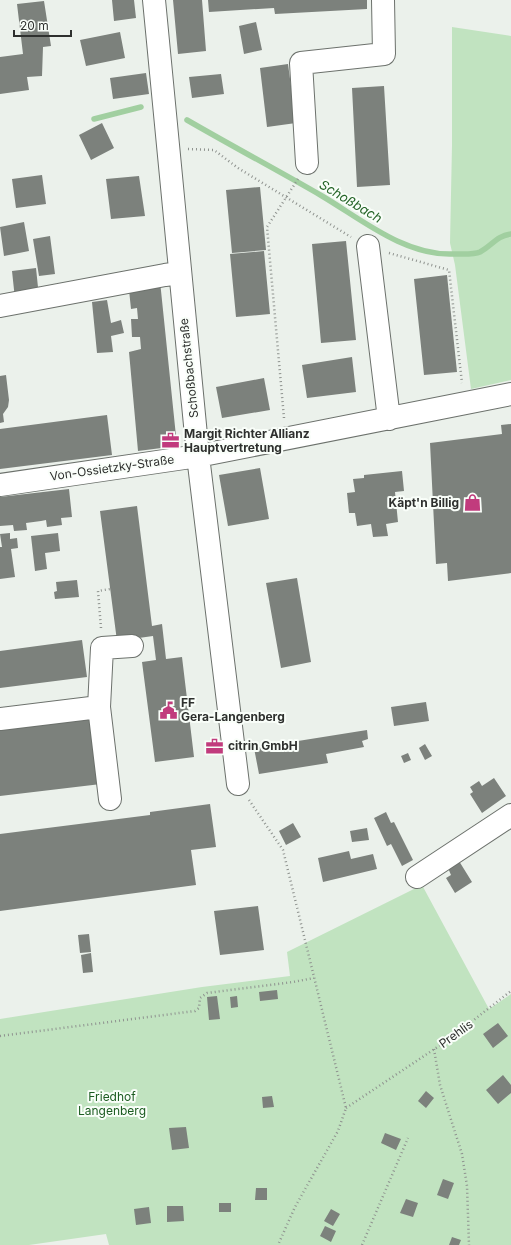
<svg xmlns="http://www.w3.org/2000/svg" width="511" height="1245" viewBox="0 0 511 1245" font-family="Inter,sans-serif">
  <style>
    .green { fill: #c1e3c0 }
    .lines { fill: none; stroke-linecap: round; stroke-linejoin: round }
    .stream { stroke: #a1cfa0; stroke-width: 5.5 }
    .building { fill: #7c817c }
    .minor-casing { stroke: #6c716c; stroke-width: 24 }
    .path { stroke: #8f938f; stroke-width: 2.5; stroke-dasharray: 1 3; stroke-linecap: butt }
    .minor { stroke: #fff; stroke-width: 22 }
    .labels { text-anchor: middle; stroke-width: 4; stroke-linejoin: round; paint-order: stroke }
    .street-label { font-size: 12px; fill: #2e302e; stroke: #f9fef9 }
    .poi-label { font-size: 12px; font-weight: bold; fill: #2e302e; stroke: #f9fef9; text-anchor: start }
    .park-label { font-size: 12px; fill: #1c5c21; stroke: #f9fef9 }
    .water-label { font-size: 13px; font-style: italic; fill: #266529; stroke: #f9fef9 }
  </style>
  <rect width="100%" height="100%" fill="#ebf1eb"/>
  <path class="green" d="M452,27l59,9v344l-40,9 -16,-124 -5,-22 2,-98z
    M422,885l67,124 22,-15v251h-402l-3,-11 -77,11h-29v-226l202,-32 88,-11 -3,-24z"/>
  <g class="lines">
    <path class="stream" d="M94,119l47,-12
      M187,120c45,26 90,50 135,76 39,23 83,60 131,58 8,0 21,1 27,-2 13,-7 16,-16 31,-18"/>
  </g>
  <path class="building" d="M112,0h22l2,18 -22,3z
    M173,0h29l4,51 -28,3z
    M208,0h159v9l-92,5 -1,-6 -65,4z
    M44,1l7,45 -8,1 -1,29 -15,1 2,13 -29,4v-37l23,-3 -6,-50z
    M256,22l6,28 -18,4 -5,-28z
    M120,32l5,26 -39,8 -6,-26z
    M288,64l8,59 -29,4 -7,-59z
    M146,73l3,21 -36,5 -3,-21z
    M221,74l3,20 -32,4 -3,-21z
    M384,86l6,99 -33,2 -5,-99z
    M102,123l12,25 -23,12 -12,-25z
    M42,175l4,29 -30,4 -4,-29z
    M139,176l6,40 -34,3 -5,-40z
    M260,187l6,63 -34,3 -6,-63z
    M24,222l5,29 -25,5 -4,-29z
    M50,236l5,38 -16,2 -6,-37z
    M346,241l10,99 -35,3 -9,-99z
    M264,251l6,63 -34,3 -6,-63z
    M36,268l3,29 -24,2 -3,-28z
    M447,275l10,97 -33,3 -10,-96z
    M160,281l17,165 -39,5 -9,-99 12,-3 -1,-12h-8l-1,-18h7l-1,-11 -6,1 -2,-19z
    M107,300l4,23 10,-3 3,13 -13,3 2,16 -16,1 -5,-51z
    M352,357l4,35 -49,6 -5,-33z
    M6,375l3,25 -1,7 -5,7 1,8 -4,1v-47z
    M264,378l6,32 -48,8 -6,-31z
    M107,415l5,40 -112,14v-40z
    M511,424v149l-63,8 -1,-18 -11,1 -6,-121 72,-9 -1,-9z
    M260,468l9,51 -41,7 -9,-51z
    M402,471l2,20 -9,1 3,30 -12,2 2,12 -15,1 -2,-13 -14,2 -2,-13h-6l-2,-20 8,-1 -2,-13 11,-1v-3z
    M69,489l3,28 -11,1 1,7 -15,2 -1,-7 -5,1 -15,2 1,7 -13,1 -1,-6 -13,1v-29z
    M137,506l15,120 10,-2 4,35 16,-2 12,100 -39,5 -13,-100 14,-2 -3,-24 -36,5 -17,-130z
    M10,533v6l7,-1 1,10 -7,1 4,28 -15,2v-32h2l-2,-13z
    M58,533l2,18 -15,2 2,16 -12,2 -4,-35z
    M297,578l14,84 -30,6 -15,-85z
    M77,580l2,17 -24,2 -1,-7 3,-1 -1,-9z
    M82,640l5,37 -87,11v-37z
    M426,702l3,19 -35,5 -3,-19z
    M91,713l10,71 -101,12v-71z
    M367,730l1,9 -6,2 2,6 -38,7 2,9 -69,11 -5,-26z
    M425,744l7,12 -7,4 -6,-12z
    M408,753l3,7 -7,3 -3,-7z
    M494,778l12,18 -24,17 -12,-19 3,-2 -3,-5 9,-6 3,5z
    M210,804l6,43 -25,3 5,35 -196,26v-77l150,-19v-3z
    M386,812l5,11 3,-1 19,38 -11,6 -11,-22 -4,2 -13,-28z
    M293,823l8,14 -15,8 -7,-14z
    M367,828l2,12 -17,2 -2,-11z
    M349,851l2,8 22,-5 4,15 -54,13 -5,-24z
    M459,861l13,21 -17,11 -9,-15 5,-3 -3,-7z
    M258,906l6,44 -44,5 -6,-44z
    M89,934l2,18 -11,1 -2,-18z
    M91,953l2,19 -10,1 -2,-18z
    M277,990l1,9 -18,2 -1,-9z
    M217,996l3,23 -11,1 -2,-23z
    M237,996l1,11 -7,1 -1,-11z
    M498,1023l10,13 -15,12 -10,-14z
    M503,1075l8,10v8l-13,11 -12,-14z
    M426,1091l8,7 -8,10 -8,-7z
    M272,1096l2,11 -11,1 -1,-11z
    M186,1127l3,21 -17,2 -3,-22z
    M385,1133l16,6 -5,11 -15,-7z
    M443,1179l11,4 -6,16 -11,-4z
    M256,1188h11v12h-12z
    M406,1199l12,4 -5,14 -13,-4z
    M219,1203h12v9h-12z
    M167,1206h16l1,15 -17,1z
    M149,1207l2,16 -15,2 -2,-16z
    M331,1209l9,5 -7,12 -9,-5z
    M325,1226l11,5 -5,11 -11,-6z
    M452,1237l9,3 -2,5h-10z"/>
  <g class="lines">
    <defs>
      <path id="minor" d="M154,0l44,456 40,328
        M307,163l-6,-100 83,-9 -1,-54
        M368,246l21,173
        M0,306l165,-31 15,-2
        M0,485l198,-29 313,-62
        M0,719l99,-12
        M110,799l-11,-92 3,-59 30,-2
        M417,877l94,-62"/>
    </defs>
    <use href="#minor" class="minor-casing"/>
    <path class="path" d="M188,149l26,1 24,18 113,69
      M389,253l60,17 13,113
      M284,418l-17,-191 31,-48
      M101,628l-3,-37 12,-2
      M249,800l34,50 63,258 -8,23 -43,76 -17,38
      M0,1036l195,-25 4,-3 1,-10 7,-5 86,-11 21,-4
      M434,1049l6,36 22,69 5,32 2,59
      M346,1108l102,-68 63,-49
      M362,1245l46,-107"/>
    <use href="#minor" class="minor"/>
  </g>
  <defs>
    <symbol id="office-bare" viewBox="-9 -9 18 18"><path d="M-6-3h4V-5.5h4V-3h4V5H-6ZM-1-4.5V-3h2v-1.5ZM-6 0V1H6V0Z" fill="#c13b7d" stroke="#f9fef9" stroke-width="2.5" paint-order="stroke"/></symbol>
    <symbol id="shop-bare" viewBox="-9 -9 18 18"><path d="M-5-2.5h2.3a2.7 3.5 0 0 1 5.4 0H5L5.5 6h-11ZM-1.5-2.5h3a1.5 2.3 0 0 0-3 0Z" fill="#c13b7d" stroke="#f9fef9" stroke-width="2.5" paint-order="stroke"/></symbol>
    <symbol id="civic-bare" viewBox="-9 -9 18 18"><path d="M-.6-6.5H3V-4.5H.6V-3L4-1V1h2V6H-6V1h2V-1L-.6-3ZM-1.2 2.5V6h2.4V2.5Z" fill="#c13b7d" stroke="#f9fef9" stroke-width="2.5" paint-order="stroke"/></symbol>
  </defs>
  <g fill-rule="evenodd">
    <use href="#office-bare" x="158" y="428" width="25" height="25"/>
    <use href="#shop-bare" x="460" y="490" width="25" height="25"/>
    <use href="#civic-bare" x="156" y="698" width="25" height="25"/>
    <use href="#office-bare" x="202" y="734" width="25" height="25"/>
  </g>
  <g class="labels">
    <g class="street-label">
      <text transform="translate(189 368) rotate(-96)" y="4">Schoßbachstraße</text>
      <text transform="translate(112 468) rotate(-8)" y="4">Von-Ossietzky-Straße</text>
      <text transform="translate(456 1034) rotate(-36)" y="4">Prehlis</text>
    </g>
    <g class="poi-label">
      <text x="184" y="438">Margit Richter Allianz<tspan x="184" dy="14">Hauptvertretung</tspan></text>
      <text x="459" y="507" text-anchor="end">Käpt'n Billig</text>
      <text x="181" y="707">FF<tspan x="181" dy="14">Gera-Langenberg</tspan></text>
      <text x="228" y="750">citrin GmbH</text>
    </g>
    <g class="park-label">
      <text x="112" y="1101">Friedhof<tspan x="112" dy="14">Langenberg</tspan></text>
    </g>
    <g class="water-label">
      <text transform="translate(351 201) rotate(31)" y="5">Schoßbach</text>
    </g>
  </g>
  <path d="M14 30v6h57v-6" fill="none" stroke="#2e302e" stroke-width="2"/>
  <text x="20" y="30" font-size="12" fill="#2e302e" stroke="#f9fef9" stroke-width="3" paint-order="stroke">20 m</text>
</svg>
